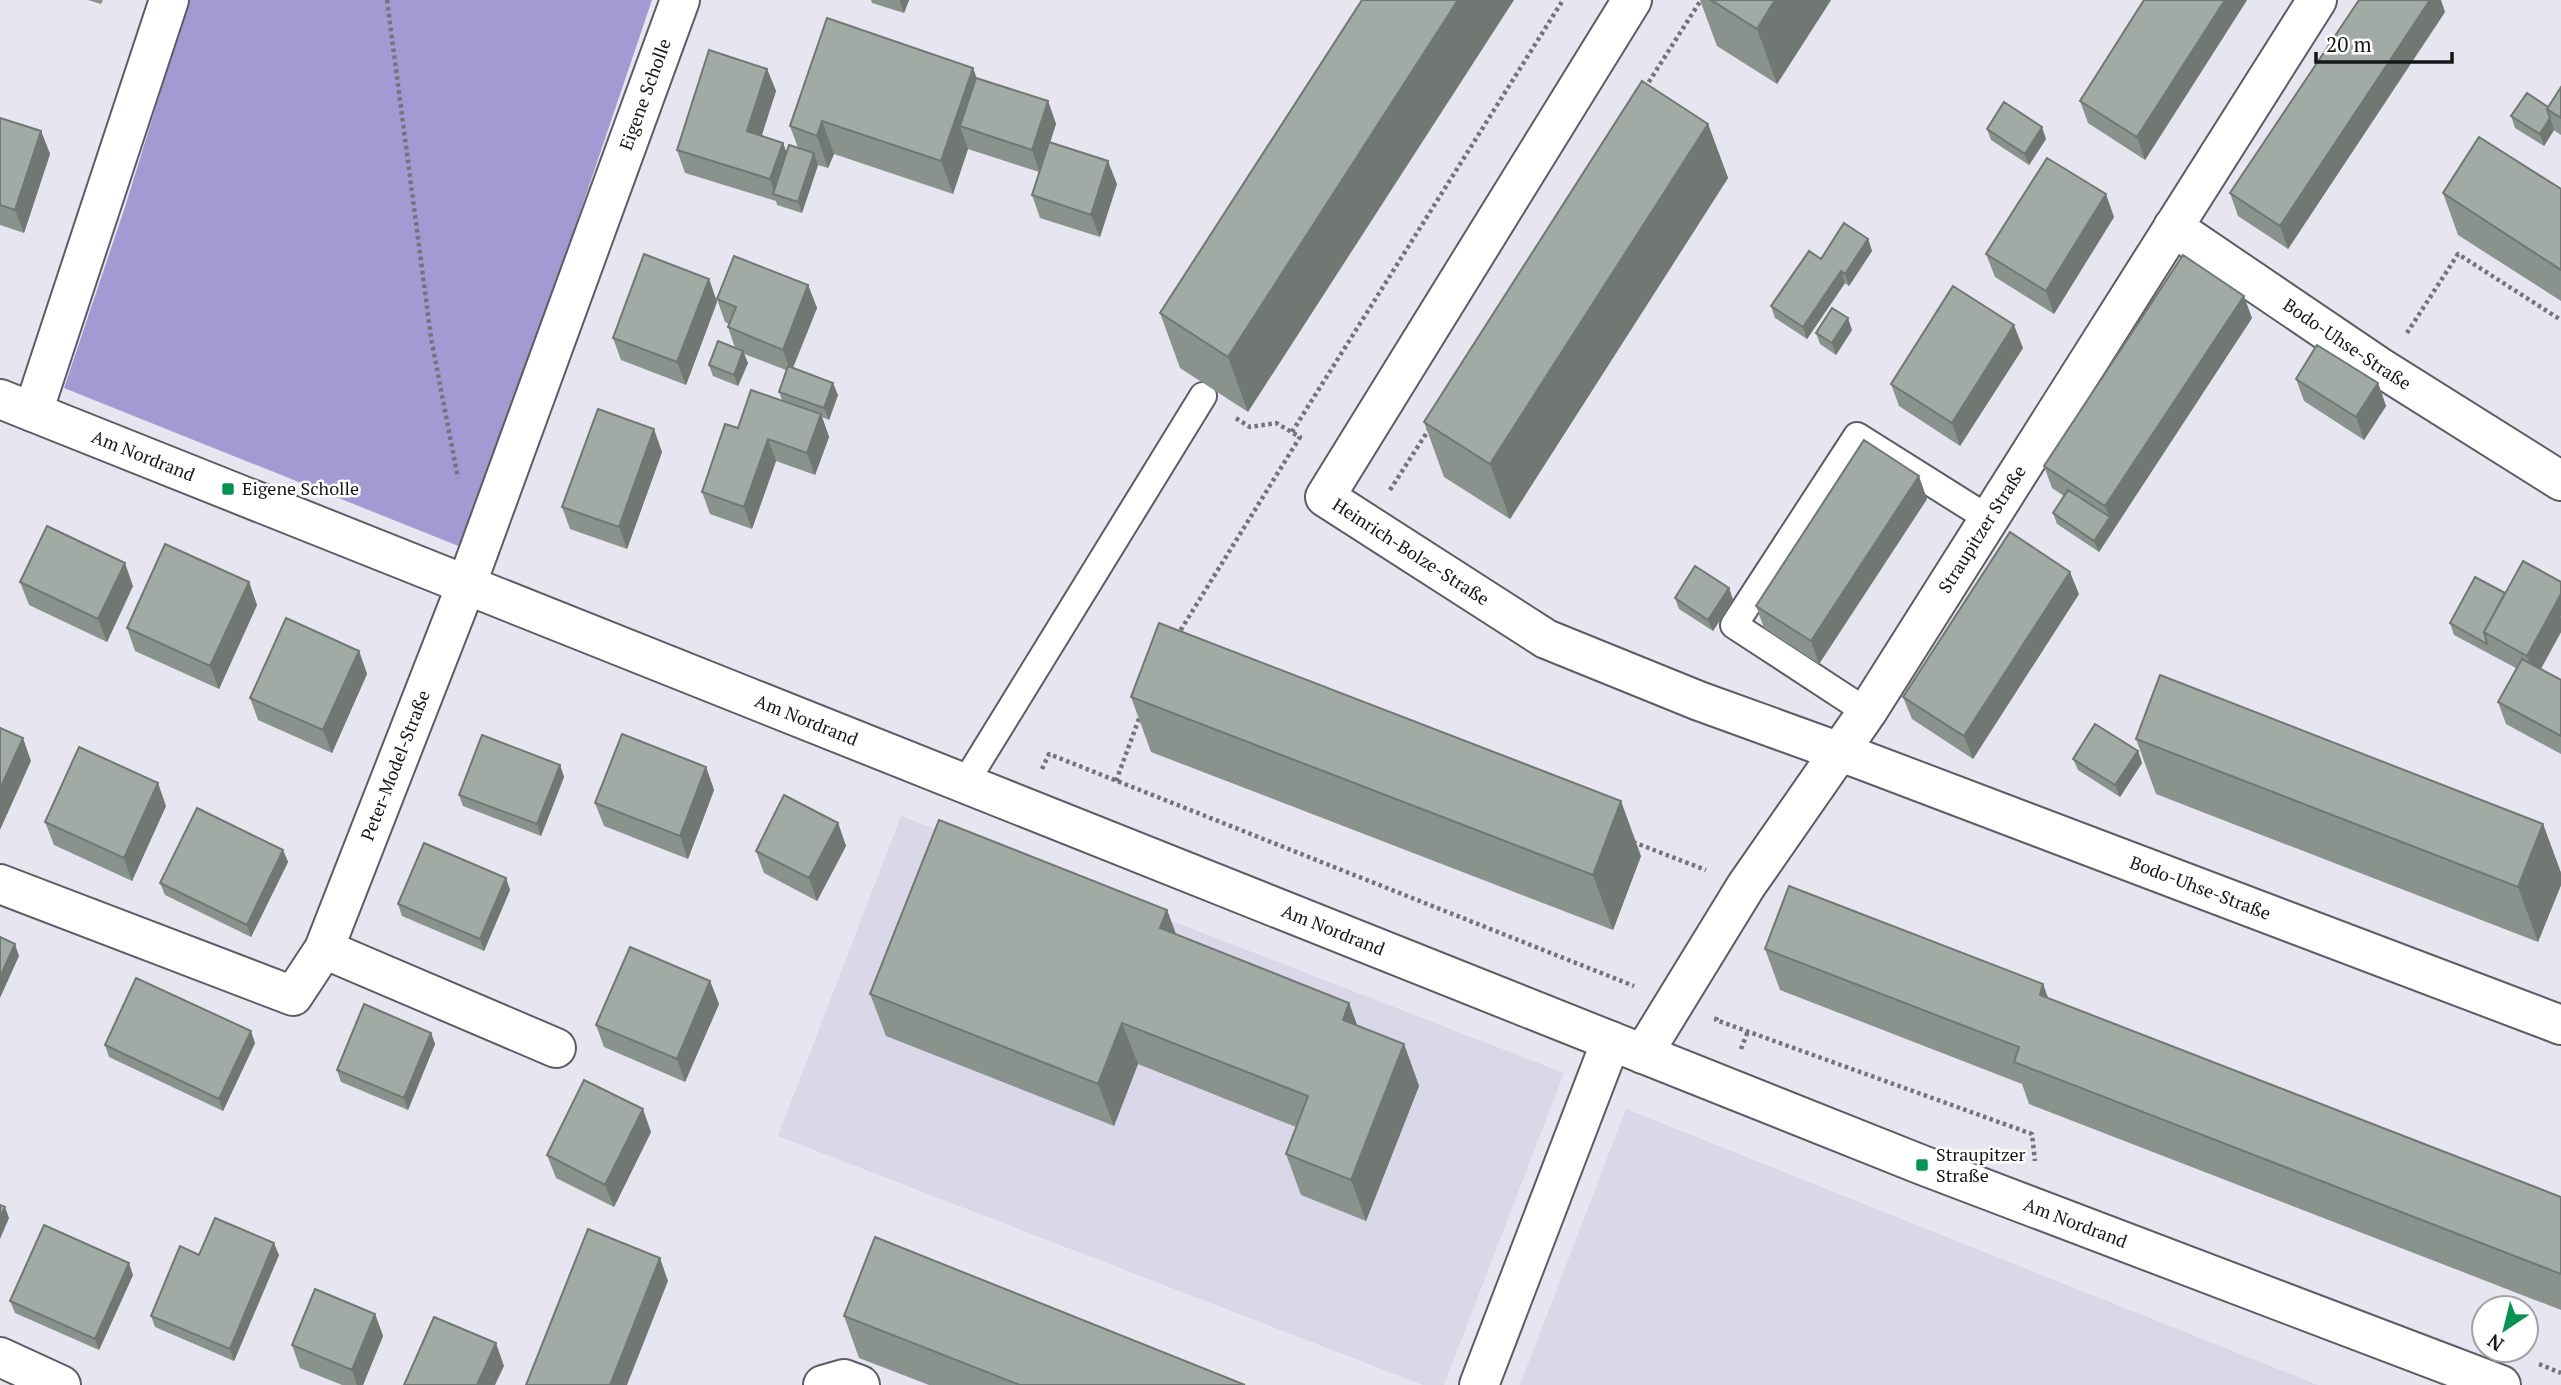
<svg xmlns="http://www.w3.org/2000/svg" width="2561" height="1385" viewBox="0 0 2561 1385" font-family="'PT Serif',serif">
  <style>
    .built { fill: #dad7e8 }
    .forest { fill: #a499d2 }
    .lines { fill: none; stroke-linecap: round; stroke-linejoin: round }
    .service-casing { stroke: #5d5c64; stroke-width: 30 }
    .minor-casing { stroke: #5d5c64; stroke-width: 42 }
    .tertiary-casing { stroke: #5d5c64; stroke-width: 42 }
    .path { stroke: #757379; stroke-width: 4.5; stroke-dasharray: 3.5 3.5; stroke-linecap: butt }
    .service { stroke: #fff; stroke-width: 26 }
    .minor { stroke: #fff; stroke-width: 38 }
    .tertiary { stroke: #fff; stroke-width: 38 }
    .wall { fill: #8a928d }
    .shaded-wall { fill: #717773 }
    .building { fill: #a1aaa4; stroke: #717773; stroke-width: 2 }
    .poi-dot { fill: #069352; stroke: #fff; stroke-width: 2.5 }
    .labels { text-anchor: middle; stroke-width: 5; stroke-linejoin: round; paint-order: stroke }
    .street-label { font-size: 18px; fill: #171619; stroke: #fff }
    .poi-label { font-size: 18px; fill: #171619; stroke: #fff; text-anchor: start }
  </style>
  <rect width="100%" height="100%" fill="#e7e5ef"/>
  <path class="built" d="M901,816l663,257 -120,312h-21l-645,-249z
    M1626,1109l692,276h-798z"/>
  <path class="forest" d="M189,0h463l-186,549 -402,-161 61,-181z"/>
  <g class="lines">
    <defs>
      <path id="service" d="M1867,712l-133,-87 123,-189 132,83
        M965,783l238,-387"/>
      <g id="minor">
        <path id="s1" d="M1632,0l-307,497 221,142 153,62 163,59 699,265"/>
        <path id="s2" d="M2173,227l205,139 183,115"/>
        <path d="M33,412l136,-412"/>
        <path id="s3" d="M0,884l293,112 31,-47 143,-366 213,-583"/>
        <path d="M324,949l232,99"/>
        <path id="s4" d="M1643,1054l103,-168 121,-174 450,-712"/>
        <path d="M0,1357l61,28"/>
        <path d="M823,1385l21,-6 16,6"/>
        <path d="M1479,1385l132,-344"/>
      </g>
      <g id="tertiary">
        <path id="s5" d="M0,399l1922,766 579,220"/>
      </g>
    </defs>
    <use href="#service" class="service-casing"/>
    <use href="#minor" class="minor-casing"/>
    <use href="#tertiary" class="tertiary-casing"/>
    <path class="path" d="M387,0l44,338 27,140
      M1645,88l56,-88
      M2407,333l51,-79 103,66
      M1292,432l271,-432
      M1390,490l41,-64
      M1177,636l123,-199 -24,-14 -26,4 -16,-10
      M1042,769l7,-15 585,232
      M1116,781l24,-65
      M1633,842l73,28
      M1717,1017l-1,3 316,114 3,27
      M1741,1049l7,-18
      M2539,1364l22,9"/>
    <use href="#service" class="service"/>
    <use href="#minor" class="minor"/>
    <use href="#tertiary" class="tertiary"/>
  </g>
  <path class="wall" d="M88,0h15l-2,4z
    M871,0h38l-5,13 -32,-10z
    M1362,0l-114,412 -68,-44 -20,-55z
    M1700,0h131l-54,84 -60,-38z
    M2144,0h103l-102,160 -57,-37 -8,-22z
    M2445,12l-157,237 -50,-33 -8,-23z
    M973,68l3,10 72,23 8,23 -6,19 67,41 -17,53 -60,-19 -8,-23 7,-23 -71,-23 -15,45 -119,-40 -6,14 -10,-3 -16,48 -25,-8 -1,-4 -91,-28 -8,-23 90,-81 9,22 -15,45 22,7 4,11 11,-6 -8,-22z
    M2561,87v48l-6,-4 -1,-1 -10,16 -29,-18 -4,-12 37,-9z
    M0,118l41,13 9,23 -26,79 -24,-8z
    M1708,124l20,54 -218,341 -66,-42 -20,-55z
    M1987,129l59,10 -17,26 -38,-25z
    M2561,189v112l-103,-66 -15,-42z
    M2114,217l-60,97 -59,-37 -9,-23z
    M1868,239l4,12 -23,35 -4,-3 -38,56 -32,-21 -4,-12 50,-47z
    M709,279l8,23 -31,83 -65,-25 -8,-22z
    M808,285l9,23 -24,60 45,27 -9,25 -7,-3 7,20 -14,38 -39,-14 -24,68 -42,-15 -8,-22 36,-64 44,-28 -3,-8 7,-22 -42,-16 4,9 -10,23 -25,-10 -4,-11 26,-17 -7,-21 1,-3 -4,-2 -8,-23z
    M2252,318l-153,234 -42,-28 -4,-11 11,-17 -12,-8 -8,-22z
    M1852,330l-16,25 -16,-11 -4,-11z
    M2023,348l-63,98 -61,-40 -8,-22z
    M2296,379l82,4 8,23 -22,34 -60,-39z
    M662,452l-35,97 -57,-20 -8,-22z
    M1927,499l-108,165 -55,-36 -8,-22z
    M20,582l113,4 -26,56 -78,-37z
    M249,582l8,23 -38,84 -84,-38 -8,-23z
    M2561,582v50l-20,37 20,11v74l-55,-30 -8,-22 18,-34 -62,-33 -4,-12 55,-30z
    M1729,588l4,12 -20,31 -34,-22 -4,-11z
    M2079,594l-106,165 -61,-40 -9,-22z
    M359,651l8,23 -35,79 -74,-33 -8,-22z
    M1131,697l510,159 -28,74 -462,-178z
    M2136,739l407,85 18,49v12l-23,57 -382,-148z
    M2138,751l4,12 -22,34 -42,-27 -5,-11z
    M560,765l4,12 -23,59 -78,-30 -4,-11z
    M706,767l8,23 -26,69 -84,-33 -9,-23z
    M166,806l-34,75 -78,-36 -9,-23z
    M838,823l8,23 -29,55 -53,-28 -8,-22z
    M283,850l5,12 -37,75 -86,-42 -5,-12z
    M506,878l4,12 -26,61 -82,-35 -4,-12z
    M1167,910l9,24 173,69 8,22 47,19 15,42 -53,135 -65,-26 -15,-41 10,-27 -158,-63 -24,62 -228,-90 -16,-42z
    M1765,949l278,35 5,14 513,199v113l-532,-206 -7,-20 -242,-94z
    M710,981l9,23 -34,78 -81,-35 -8,-22z
    M431,1033l4,11 -27,66 -67,-28 -4,-12z
    M255,1043l-32,68 -114,-54 -4,-12z
    M651,1132l-37,75 -58,-29 -9,-23z
    M279,1255l-45,106 -79,-34 -4,-11z
    M133,1275l-34,75 -84,-37 -5,-12z
    M375,1314l8,22 -20,49h-21l-42,-17 -8,-23z
    M844,1316l401,69h-316l-70,-27z"/>
  <path class="shaded-wall" d="M901,0h8l-5,13 -4,-11z
    M1458,0h56l-266,412 -20,-55z
    M1775,0h56l-54,84 -20,-55z
    M2225,0h22l-102,160 -8,-23z
    M2430,0h11l4,12 -157,237 -8,-23z
    M973,68l12,33 -25,25 8,23 -15,45 -12,-33z
    M767,69l9,22 -20,63 -9,-23z
    M1048,101l8,23 -16,49 -8,-23z
    M2550,118l4,12 -10,16 -4,-12z
    M822,121l12,33 -6,14 -11,-32z
    M1708,124l20,54 -218,341 -20,-55z
    M2042,127l4,12 -17,26 -4,-11z
    M41,131l9,23 -26,79 -9,-23z
    M783,143l8,22 -16,29 -5,-15z
    M814,153l4,12 -16,48 -4,-11z
    M1108,161l9,23 -17,53 -9,-22z
    M2106,194l8,23 -60,97 -8,-23z
    M1868,239l4,12 -23,35 -4,-12z
    M1841,271l4,12 -38,56 -4,-12z
    M709,279l8,23 -31,83 -9,-23z
    M808,285l9,23 -26,64 -8,-22z
    M2244,296l8,22 -153,234 -5,-11 16,-23 -5,-12z
    M1848,318l4,12 -16,25 -4,-12z
    M2014,325l9,23 -63,98 -8,-23z
    M743,351l5,12 -10,23 -4,-11z
    M833,383l5,12 -9,25 -5,-12z
    M2378,383l8,23 -22,34 -8,-23z
    M821,414l8,23 -14,38 -8,-22z
    M654,429l8,23 -35,97 -8,-22z
    M768,439l8,22 -24,68 -8,-22z
    M1919,476l8,23 -108,165 -8,-23z
    M125,563l8,23 -26,56 -9,-23z
    M2070,572l9,22 -106,165 -9,-23z
    M249,582l8,23 -38,84 -9,-23z
    M1729,588l4,12 -20,31 -5,-11z
    M2561,594v22h-1l1,3v13l-26,47 -8,-23z
    M359,651l8,23 -35,79 -9,-23z
    M23,738l8,23 -31,69v-41z
    M2138,751l4,12 -22,34 -5,-12z
    M560,765l4,12 -23,59 -4,-12z
    M706,767l8,23 -26,69 -8,-23z
    M158,783l8,23 -34,75 -8,-23z
    M1621,801l20,55 -28,74 -20,-55z
    M838,823l8,23 -29,55 -8,-23z
    M2543,824l18,49v12l-23,57 -20,-55z
    M283,850l5,12 -37,75 -4,-12z
    M506,878l4,12 -26,61 -4,-12z
    M1167,910l15,41 -22,-23z
    M15,944l4,12 -19,42v-21z
    M710,981l9,23 -34,78 -8,-23z
    M2043,984l15,42 -18,-31z
    M1349,1003l15,41 -21,-24z
    M1122,1023l16,41 -24,62 -16,-42z
    M251,1031l4,12 -32,68 -4,-12z
    M431,1033l4,11 -27,66 -4,-12z
    M1404,1044l15,42 -53,135 -15,-41z
    M643,1109l8,23 -37,75 -9,-22z
    M5,1207l4,11 -9,21v-21z
    M274,1243l5,12 -45,106 -4,-12z
    M660,1258l8,23 -41,104h-17z
    M129,1263l4,12 -34,75 -4,-11z
    M375,1314l8,22 -20,49h-6l-5,-15z
    M496,1343l8,23 -9,19h-18z"/>
  <path class="building" d="M1362,0h96l-230,357 -68,-44z
    M1711,0h64l-18,29z
    M2144,0h81l-88,137 -57,-36z
    M2359,0h71l-150,226 -50,-33z
    M827,18l146,50 -32,93 -119,-40 -5,15 -27,-10z
    M709,50l58,19 -20,62 36,12 -13,36 -93,-29z
    M976,78l72,23 -16,49 -72,-24z
    M1642,81l66,43 -218,340 -66,-42z
    M2561,87v31l-14,-9z
    M2527,93l21,14 -1,2 3,9 -10,16 -29,-18z
    M2004,102l38,25 -17,27 -38,-25z
    M0,118l41,13 -26,79 -15,-5z
    M2479,137l82,52v81l-118,-77z
    M1049,142l59,19 -17,54 -59,-20z
    M789,145l25,8 -16,49 -25,-8z
    M2047,158l59,36 -60,97 -60,-37z
    M1844,223l24,16 -23,35 -4,-3 -38,56 -32,-21 38,-55 12,8z
    M644,254l65,25 -32,83 -64,-24z
    M2183,255l61,41 -139,210 -61,-40z
    M734,256l74,29 -25,65 -55,-23 8,-20 -19,-8z
    M1953,286l61,39 -62,98 -61,-39z
    M1832,308l16,10 -16,25 -16,-10z
    M718,341l25,10 -9,24 -25,-10z
    M2317,345l61,38 -22,34 -60,-38z
    M788,366l45,17 -9,25 -45,-16z
    M751,390l70,24 -14,39 -39,-14 -24,68 -42,-15 23,-68 13,4z
    M598,409l56,20 -35,98 -57,-20z
    M1864,440l55,36 -108,165 -55,-35z
    M2068,490l42,27 -16,24 -41,-28z
    M47,526l78,37 -27,56 -78,-37z
    M2010,532l60,40 -106,164 -61,-39z
    M165,544l84,38 -39,84 -83,-38z
    M2523,561l38,21v12l-34,62 -43,-24z
    M1695,566l34,22 -21,32 -33,-22z
    M2475,577l30,16 -21,39 3,12 -37,-21z
    M286,618l73,33 -36,79 -73,-32z
    M1159,623l462,178 -28,74 -462,-178z
    M2522,659l39,21v56l-63,-34z
    M2160,675l383,149 -25,63 -382,-148z
    M2095,724l43,27 -23,34 -42,-26z
    M0,728l23,10 -23,51z
    M622,734l84,33 -26,69 -85,-33z
    M482,735l78,30 -23,59 -78,-29z
    M79,747l79,36 -34,75 -79,-36z
    M784,795l54,28 -29,55 -53,-27z
    M197,808l86,42 -36,75 -87,-42z
    M939,820l228,90 -7,18 189,75 -6,17 61,24 -53,136 -65,-26 22,-58 -186,-73 -24,61 -228,-90z
    M424,843l82,35 -26,61 -82,-35z
    M1789,886l254,98 -3,11 521,202v77l-547,-212 5,-15 -254,-98z
    M0,937l15,7 -15,33z
    M630,947l80,34 -33,78 -81,-34z
    M136,978l115,53 -32,68 -114,-54z
    M364,1004l67,29 -27,65 -67,-28z
    M584,1080l59,29 -38,76 -58,-30z
    M0,1205l5,2 -5,11z
    M215,1218l59,25 -44,106 -79,-33 29,-70 19,9z
    M44,1225l85,38 -34,76 -85,-38z
    M588,1229l72,29 -50,127h-84z
    M875,1237l370,148h-225l-176,-69z
    M315,1289l60,25 -23,56 -60,-25z
    M434,1317l62,26 -19,42h-73z"/>
  <g class="poi-dot">
    <rect x="221" y="482" width="14" height="14" rx="3.5"/>
    <rect x="1915" y="1158" width="14" height="14" rx="3.5"/>
  </g>
  <g class="labels">
    <g class="street-label">
      <text dy="6" stroke="none"><textPath href="#s3" startOffset="1283">Eigene Scholle</textPath></text>
      <text dy="6" stroke="none"><textPath href="#s2" startOffset="210">Bodo-Uhse-Straße</textPath></text>
      <text dy="6" stroke="none"><textPath href="#s5" startOffset="154">Am Nordrand</textPath></text>
      <text dy="6" stroke="none"><textPath href="#s4" startOffset="625">Straupitzer Straße</textPath></text>
      <text dy="6" stroke="none"><textPath href="#s1" startOffset="686">Heinrich-Bolze-Straße</textPath></text>
      <text dy="6" stroke="none"><textPath href="#s5" startOffset="868">Am Nordrand</textPath></text>
      <text dy="6" stroke="none"><textPath href="#s3" startOffset="567">Peter-Model-Straße</textPath></text>
      <text dy="6" stroke="none"><textPath href="#s1" startOffset="1547">Bodo-Uhse-Straße</textPath></text>
      <text dy="6" stroke="none"><textPath href="#s5" startOffset="1435">Am Nordrand</textPath></text>
      <text dy="6" stroke="none"><textPath href="#s5" startOffset="2233">Am Nordrand</textPath></text>
    </g>
    <g class="poi-label">
      <text x="242" y="495">Eigene Scholle</text>
      <text x="1936" y="1161">Straupitzer<tspan x="1936" dy="21">Straße</tspan></text>
    </g>
  </g>
  <g transform="translate(2505 1329) rotate(215)"><circle r="33" fill="#ffffff" stroke="#a2a2a3" stroke-width="2"/>
  <path d="M0-5L12 26L0 18L-12 26Z" fill="#069352"/>
  <text y="-10" font-size="19" font-weight="bold" text-anchor="middle" fill="#171619">N</text>
  </g>
  <path d="M2316 52v10h136v-10" fill="none" stroke="#171619" stroke-width="3.5"/>
  <text x="2326" y="52" font-size="21" fill="#171619" stroke="#ffffff" stroke-width="5" paint-order="stroke">20 m</text>
</svg>
